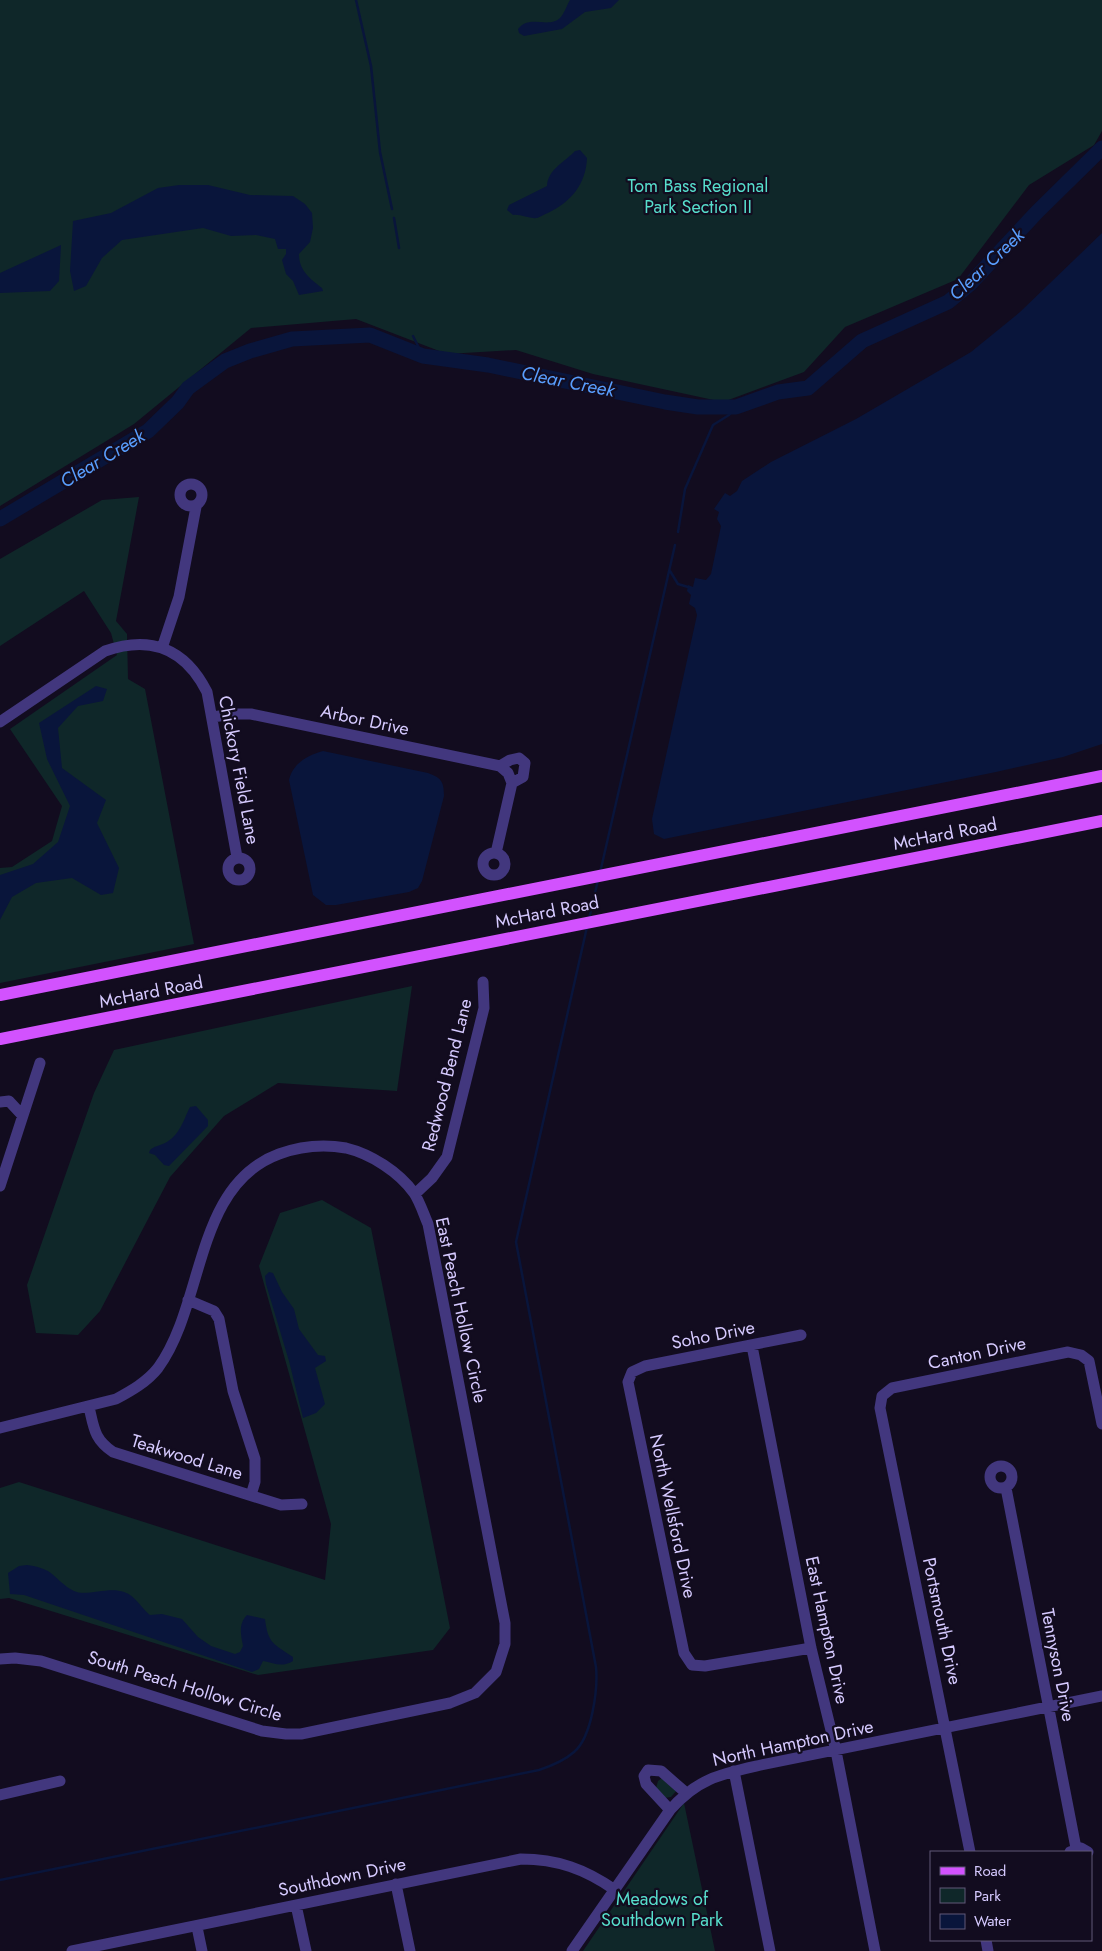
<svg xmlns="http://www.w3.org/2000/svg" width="1102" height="1951" viewBox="0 0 1102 1951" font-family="Jost,sans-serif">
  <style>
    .green { fill: #0f2729 }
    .water { fill: #09153b }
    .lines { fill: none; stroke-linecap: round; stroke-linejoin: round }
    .stream { stroke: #09153b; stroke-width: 2.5 }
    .river { stroke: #09153b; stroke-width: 15 }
    .minor { stroke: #42377e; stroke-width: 11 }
    .major { stroke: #d252fe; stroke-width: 12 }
    .labels { text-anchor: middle; stroke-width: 4.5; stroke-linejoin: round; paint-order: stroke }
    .park-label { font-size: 18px; fill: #57decc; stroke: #120c1f }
    .street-label { font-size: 18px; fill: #d6caff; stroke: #120c1f }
    .water-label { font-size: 19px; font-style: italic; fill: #599efe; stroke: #120c1f }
  </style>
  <rect width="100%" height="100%" fill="#120c1f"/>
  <path class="green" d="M0,0h1102v131l-8,14 -65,40 -71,94 -113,48 -41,45 -81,30 -130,-28 -77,-24 -69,4 -91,-35 -105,9 -117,96 -134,82z
    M139,497l-23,124 11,13 1,45 17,10 49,255 -194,39v-115l12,-1 40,-26 10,-35 -52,-77 107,-74 -6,-22 -27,-42 -84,55v-87l102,-59z
    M412,986l-15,105 -119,-8 -54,33 -54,61 -70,134 -22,24 -42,-2 -9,-48 67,-192 20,-43z
    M322,1200l49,28 79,400 -17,22 -175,25 -249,-77 -9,1v-111l19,-6 306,98 6,-56 -72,-258 21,-53z
    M663,1777l15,12 -7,8 -7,1 -8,-10 2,-7z
    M684,1803l31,148h-132z"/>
  <path class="water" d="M570,0h49l-8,8 -26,4 -23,17 -38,7 -5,-3 -1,-4c12,-15 30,0 42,-11 4,-4 7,-13 10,-18z
    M580,150l7,8c-1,26 -16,44 -39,55 -3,1 -8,4 -11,5 -8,1 -16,-4 -24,-3l-6,-5 2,-5 38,-19c1,-17 18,-24 28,-35z
    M179,185h29l42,10 43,1 12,8 7,9 1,15 -3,14 -11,12c0,16 10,24 23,34l1,3 -24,4 -6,-14 -7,-7 -4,-14 4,-6v-5h-8l-3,-10 -19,-4 -25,1 -28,-8 -81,12 -20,18 -16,28 -12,5 -4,-20 3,-50 38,-8 47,-25z
    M1102,233v511l-39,13 -67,15 -332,67 -10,-5 -2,-15 45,-204 -2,-7 -6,-4 2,-9 -4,-4 1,-6 5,2 2,-9 11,2 5,-6 10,-48 -4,-7 2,-7 -5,-3 11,-16 5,3 7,-5 5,-10 29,-19 85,-43 115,-67 49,-40z
    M61,245l-2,36 -9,10 -50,2v-20z
    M96,686l11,3 -4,12 -25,5 -20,22 4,40 44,32 -9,23 22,45 -6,25 -12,2 -29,-17 -36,5 -24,14 -12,23v-45l33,-11 25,-22 12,-36 -23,-47 -8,-36z
    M323,751l105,22c13,5 16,8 16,23l-22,85 -4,7 -9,4 -73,13h-10l-13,-10 -24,-115c4,-17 19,-25 34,-29z
    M196,1106l12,14v6l-39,40 -5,-1 -9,-10 -6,-2 1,-3c4,-4 9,-4 15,-7 15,-8 18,-22 25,-36z
    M269,1272l4,1 9,19 12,17 5,20 19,26 7,1 1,5 -11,7 10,36 -9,9 -13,5 -14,-57 -23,-77 -1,-8z
    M27,1565c30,4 26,15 47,26 12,6 35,-5 50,1 12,4 17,16 26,23l12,-1 20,5 16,18 13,9 24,8 5,-2 3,-6c-2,-11 -5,-22 4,-31l18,4c3,25 9,25 28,38v4c-11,7 -19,2 -30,0l-4,8 -7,3 -228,-77 -14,-1 -2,-21 11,-7z"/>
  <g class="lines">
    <path class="stream" d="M356,0l15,66 9,86 12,57
      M394,218l5,30
      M413,336l10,20
      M678,532l7,-43 28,-64 16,-10 7,-8
      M670,571l8,13 10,3
      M600,873l75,-328
      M589,919l9,-39
      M0,1880l539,-110c12,-4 25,-9 35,-18 18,-15 24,-63 22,-85l-80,-425 71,-315"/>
    <path class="river" d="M0,519l148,-88 30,-29 10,-14 37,-27 25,-10 42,-12 78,-4 53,21 65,9 177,37 33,5h38l42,-15 30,-4 54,-47 86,-39 22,-18 67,-72 65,-64"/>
    <path class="minor" d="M180 495a11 11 0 1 1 22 0a11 11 0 1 1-22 0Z
      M162,648l17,-51 17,-90
      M212,717l22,-3h17l249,52 8,7 4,10 -16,70
      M0,722l105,-71c45,-16 80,-3 102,41l30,165
      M500,766l10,-6 9,-2 6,5 -2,14 -11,6
      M483 864a11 11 0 1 1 22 0a11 11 0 1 1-22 0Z
      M228 869a11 11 0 1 1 22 0a11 11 0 1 1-22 0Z
      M0,1102l9,-1 13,14
      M0,1186l40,-123
      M415,1194l17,-16 15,-21 37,-149 -1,-26
      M188,1300l26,11 5,8 14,72 22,68v23l-4,13
      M801,1335l-156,31 -13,6 -4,10 56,271 8,12 13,1 106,-18
      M752,1346l59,302 25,103 39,200
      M89,1407c5,21 5,32 24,45l168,53 21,-1
      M0,1428l116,-29c15,-8 31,-17 42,-31 47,-64 36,-183 121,-214 22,-8 44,-10 67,-6 25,6 53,24 68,45 6,9 10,22 14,31l77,399v21l-9,28 -21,21 -25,10 -149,31h-15l-24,-3 -221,-70 -26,-3 -15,1
      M990 1477a11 11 0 1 1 22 0a11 11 0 1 1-22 0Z
      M1006,1488l70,360
      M734,1771l36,180
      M0,1795l60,-14
      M670,1810l-24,-26 -2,-8 4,-6 13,1 24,21
      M970,1852l-90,-444 2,-12 10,-8 176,-36 13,3 8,6 13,63
      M1070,1852l11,-4 7,4
      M396,1884l14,67
      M296,1905l10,46
      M197,1927l5,24
      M986,1940l2,11
      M72,1951l449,-92c36,0 64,10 94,31
      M572,1951l98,-141c28,-32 51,-36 91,-45l341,-69"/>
    <path class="major" d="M0,995l1102,-219
      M0,1039l1102,-218"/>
  </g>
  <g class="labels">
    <g class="park-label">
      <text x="698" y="192">Tom Bass Regional<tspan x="698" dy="21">Park Section II</tspan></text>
      <text x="662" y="1905">Meadows of<tspan x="662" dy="21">Southdown Park</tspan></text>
    </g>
    <g class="street-label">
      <text transform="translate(365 720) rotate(12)" y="6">Arbor Drive</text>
      <text transform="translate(239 770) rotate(79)" y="6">Chickory Field Lane</text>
      <text transform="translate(945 834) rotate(-11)" y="6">McHard Road</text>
      <text transform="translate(547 912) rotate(-11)" y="6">McHard Road</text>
      <text transform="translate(151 992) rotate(-11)" y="6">McHard Road</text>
      <text transform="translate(447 1075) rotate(-76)" y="6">Redwood Bend Lane</text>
      <text transform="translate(461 1310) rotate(78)" y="6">East Peach Hollow Circle</text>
      <text transform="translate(713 1335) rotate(-11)" y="6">Soho Drive</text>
      <text transform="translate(977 1353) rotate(-12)" y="6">Canton Drive</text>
      <text transform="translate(187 1457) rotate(17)" y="6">Teakwood Lane</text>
      <text transform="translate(673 1516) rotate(78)" y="6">North Wellsford Drive</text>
      <text transform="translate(942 1621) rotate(78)" y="6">Portsmouth Drive</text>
      <text transform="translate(827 1630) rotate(78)" y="6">East Hampton Drive</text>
      <text transform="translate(1058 1665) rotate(79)" y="6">Tennyson Drive</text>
      <text transform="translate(185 1686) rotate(17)" y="6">South Peach Hollow Circle</text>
      <text transform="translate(793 1743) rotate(-12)" y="6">North Hampton Drive</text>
      <text transform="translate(342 1877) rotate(-12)" y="6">Southdown Drive</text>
    </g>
    <g class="water-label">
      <text transform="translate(986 264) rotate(-43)" y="7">Clear Creek</text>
      <text transform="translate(568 381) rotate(11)" y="7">Clear Creek</text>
      <text transform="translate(102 458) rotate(-31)" y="7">Clear Creek</text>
    </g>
  </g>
  <rect x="930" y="1851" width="162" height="90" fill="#120c1f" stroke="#605879"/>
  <rect x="940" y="1867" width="25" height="8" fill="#d252fe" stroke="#605879"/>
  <text x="974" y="1876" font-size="15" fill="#d6caff">Road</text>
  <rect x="940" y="1888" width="25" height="15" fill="#0f2729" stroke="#605879"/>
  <text x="974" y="1901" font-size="15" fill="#d6caff">Park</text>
  <rect x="940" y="1914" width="25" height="15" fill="#09153b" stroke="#605879"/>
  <text x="974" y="1926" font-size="15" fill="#d6caff">Water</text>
</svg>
